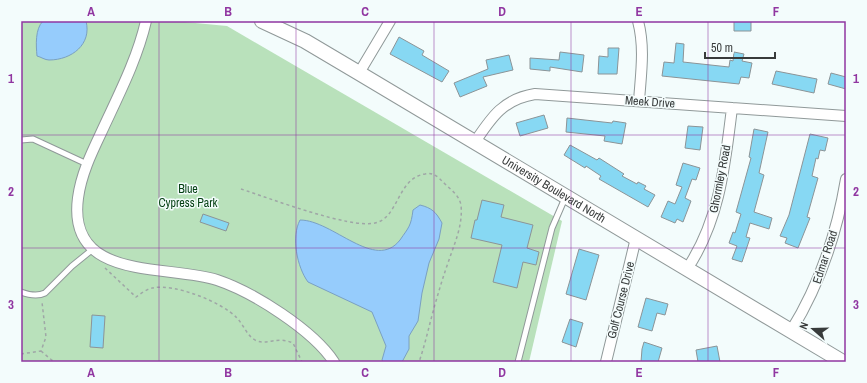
<svg xmlns="http://www.w3.org/2000/svg" width="867" height="383" viewBox="0 0 867 383" font-family="'Archivo Narrow',sans-serif">
  <style>
    .green { fill: #b9e1bb }
    .water { fill: #96ccfc; stroke: #7aa0c2 }
    .building { fill: #87d8f3; stroke: #8c9497 }
    .lines { fill: none; stroke-linecap: round; stroke-linejoin: round }
    .lane-casing { stroke: #909999; stroke-width: 7 }
    .street-casing { stroke: #909999; stroke-width: 12 }
    .secondary-casing { stroke: #909999; stroke-width: 16 }
    .path { stroke: #9fa6a6; stroke-width: 1.5; stroke-dasharray: 3 3; stroke-linecap: butt }
    .lane { stroke: #fff; stroke-width: 5 }
    .street { stroke: #fff; stroke-width: 10 }
    .secondary { stroke: #fff; stroke-width: 14 }
    .grid { fill: none; stroke: #9036a1; stroke-width: 1; stroke-opacity: 0.55 }
    .labels { text-anchor: middle; stroke-width: 3; stroke-linejoin: round; paint-order: stroke }
    .street-label { font-size: 12px; fill: #383b3b; stroke: #f3fcfc }
    .park-label { font-size: 12px; fill: #033f11; stroke: #f3fcfc }
    .neatline { fill: none; stroke: #9036a1; stroke-width: 1.5 }
    .grid-label { font-size: 13px; text-anchor: middle; font-weight: bold; fill: #9036a1 }
  </style>
  <rect width="100%" height="100%" fill="#f3fcfc"/>
  <path class="green" d="M21,21h153l53,5 335,195 -33,141h-508z"/>
  <path class="water" d="M43,21h43c6,23 -14,39 -37,39 -4,0 -8,-3 -12,-4 -1,-11 -2,-27 6,-35z
    M420,205c12,3 16,7 22,18l-3,16 -10,24 -7,30 -4,28 -9,15v13l-7,13h-19l-1,-2 4,-14 -14,-34 -64,-30c-11,-15 -17,-45 -8,-62 33,0 75,52 100,20 9,-13 11,-14 13,-30z"/>
  <path class="building" d="M734,21h17v10h-17z
    M399,37l25,14 -2,4 27,16 -7,11 -52,-28z
    M676,43l8,1 -1,18 46,5 1,-7 3,1 1,-9 10,2 -2,7 10,2 -3,15 -8,-1 -2,7 -77,-8 2,-14 10,1z
    M608,48h11l-2,26h-19l1,-18 9,1z
    M560,52l24,3 -2,17 -32,-5v4l-20,-2v-11l29,2z
    M509,55l4,15 -30,7 4,9 -27,11 -6,-14 34,-14 -2,-9z
    M776,71l41,8 -3,14 -42,-9z
    M831,73l15,4v12l-18,-5z
    M544,115l4,13 -28,8 -4,-13z
    M567,118l45,5 1,-2 13,2 -4,21 -18,-3 1,-5 -39,-4z
    M688,126l15,1 -3,23 -15,-2z
    M754,129l14,3 -9,41 5,2 -10,37 18,6 -3,11 -19,-6 -4,14 4,1 -8,24 -10,-3 5,-13 -8,-3 4,-11 2,1 6,-19 -5,-2 15,-54 -2,-1z
    M810,134l18,4 -3,13 -5,-1 -2,9 -2,-1 -4,18 6,2 -11,39 3,1 -12,30 -13,-5 2,-5 -7,-2 9,-21z
    M570,145l27,15 2,-2 25,16 -2,2 15,8 1,-2 8,4 -2,3 11,6 -7,12 -49,-28 2,-3 -15,-10 -1,2 -21,-13z
    M683,163l17,5 -4,12 -4,-1 -7,19 6,3 -8,21 -6,-3 -2,4 -14,-6 7,-16 7,3 7,-17 -6,-2z
    M482,200l22,5 -3,12 32,8 -6,23 12,4 -3,13 -13,-3 -6,26 -24,-6 9,-37 -31,-7 4,-18h2z
    M203,214l26,9 -3,8 -26,-9z
    M579,249l20,6 -13,45 -20,-6z
    M646,298l22,6 -3,11 -8,-2 -5,18 -14,-4z
    M92,315l13,1 -2,32 -13,-1z
    M570,319l13,4 -7,24 -14,-5z
    M644,342l18,6 -4,14h-17l1,-13z
    M717,346l3,16h-22l-2,-12z"/>
  <g class="lines">
    <defs>
      <path id="lane" d="M21,140l12,-1 54,25
        M21,292c8,3 16,5 24,1l27,-27 21,-17
        M518,362l34,-134 13,-30"/>
      <path id="street" d="M146,21c-9,39 -28,75 -45,112 -10,21 -20,42 -23,65 -11,84 89,66 139,82 36,12 96,50 117,82
        M638,21c7,27 3,52 1,80
        M359,73l31,-52
        M475,142c16,-24 28,-43 60,-48l311,22
        M687,269c33,-49 38,-105 45,-161
        M791,331c29,-47 46,-98 55,-152
        M606,362l30,-124"/>
      <g id="secondary">
        <path id="s1" d="M262,21l43,20 54,32 484,289"/>
      </g>
    </defs>
    <use href="#lane" class="lane-casing"/>
    <use href="#street" class="street-casing"/>
    <use href="#secondary" class="secondary-casing"/>
    <path class="path" d="M241,189c28,9 109,40 134,34 24,-5 22,-45 50,-49 9,-2 13,3 20,10 6,6 14,11 16,21 2,20 -6,37 -12,55 -5,14 -9,27 -13,41 -6,20 -10,41 -17,61
      M105,268l31,29c4,-3 11,-8 16,-9 22,-5 70,14 85,30 7,7 10,19 20,23 11,4 20,-5 36,2l9,19
      M41,351l13,11
      M21,354l20,-3 5,-14 -4,-35"/>
    <use href="#lane" class="lane"/>
    <use href="#street" class="street"/>
    <use href="#secondary" class="secondary"/>
  </g>
  <path class="grid" d="M159,21v341M296,21v341M434,21v341M571,21v341M708,21v341M21,135h825M21,248h825"/>
  <g class="labels">
    <g class="street-label">
      <text transform="translate(650 102) rotate(4)" y="4">Meek Drive</text>
      <text transform="translate(720 179) rotate(-79)" y="4">Ghormley Road</text>
      <text dy="4" stroke="none"><textPath href="#s1" startOffset="337">University Boulevard North</textPath></text>
      <text transform="translate(825 257) rotate(-72)" y="4">Edmar Road</text>
      <text transform="translate(621 300) rotate(-76)" y="4">Golf Course Drive</text>
    </g>
    <g class="park-label">
      <text x="188" y="193">Blue<tspan x="188" dy="14">Cypress Park</tspan></text>
    </g>
  </g>
  <rect width="867" height="383" fill="none" stroke="#f3fcfc" stroke-width="44"/>
  <g transform="translate(813 329) rotate(290)" stroke="#f3fcfc" stroke-width="3" paint-order="stroke">
  <path d="M0-3L7 15L0 10L-7 15Z" fill="#383b3b"/>
  <text y="-6" font-size="11" font-weight="bold" text-anchor="middle" fill="#383b3b">N</text>
  </g>
  <path d="M705 52v6h70v-6" fill="none" stroke="#383b3b" stroke-width="2"/>
  <text x="711" y="52" font-size="12" fill="#383b3b" stroke="#f3fcfc" stroke-width="3" paint-order="stroke">50 m</text>
  <rect x="22" y="22" width="823" height="339" class="neatline"/>
  <g class="grid-label">
    <text x="91" y="16">A</text>
    <text x="228" y="16">B</text>
    <text x="365" y="16">C</text>
    <text x="502" y="16">D</text>
    <text x="639" y="16">E</text>
    <text x="776" y="16">F</text>
    <text x="11" y="83">1</text>
    <text x="856" y="83">1</text>
    <text x="11" y="196">2</text>
    <text x="856" y="196">2</text>
    <text x="11" y="309">3</text>
    <text x="856" y="309">3</text>
    <text x="91" y="377">A</text>
    <text x="228" y="377">B</text>
    <text x="365" y="377">C</text>
    <text x="502" y="377">D</text>
    <text x="639" y="377">E</text>
    <text x="776" y="377">F</text>
  </g>
</svg>
